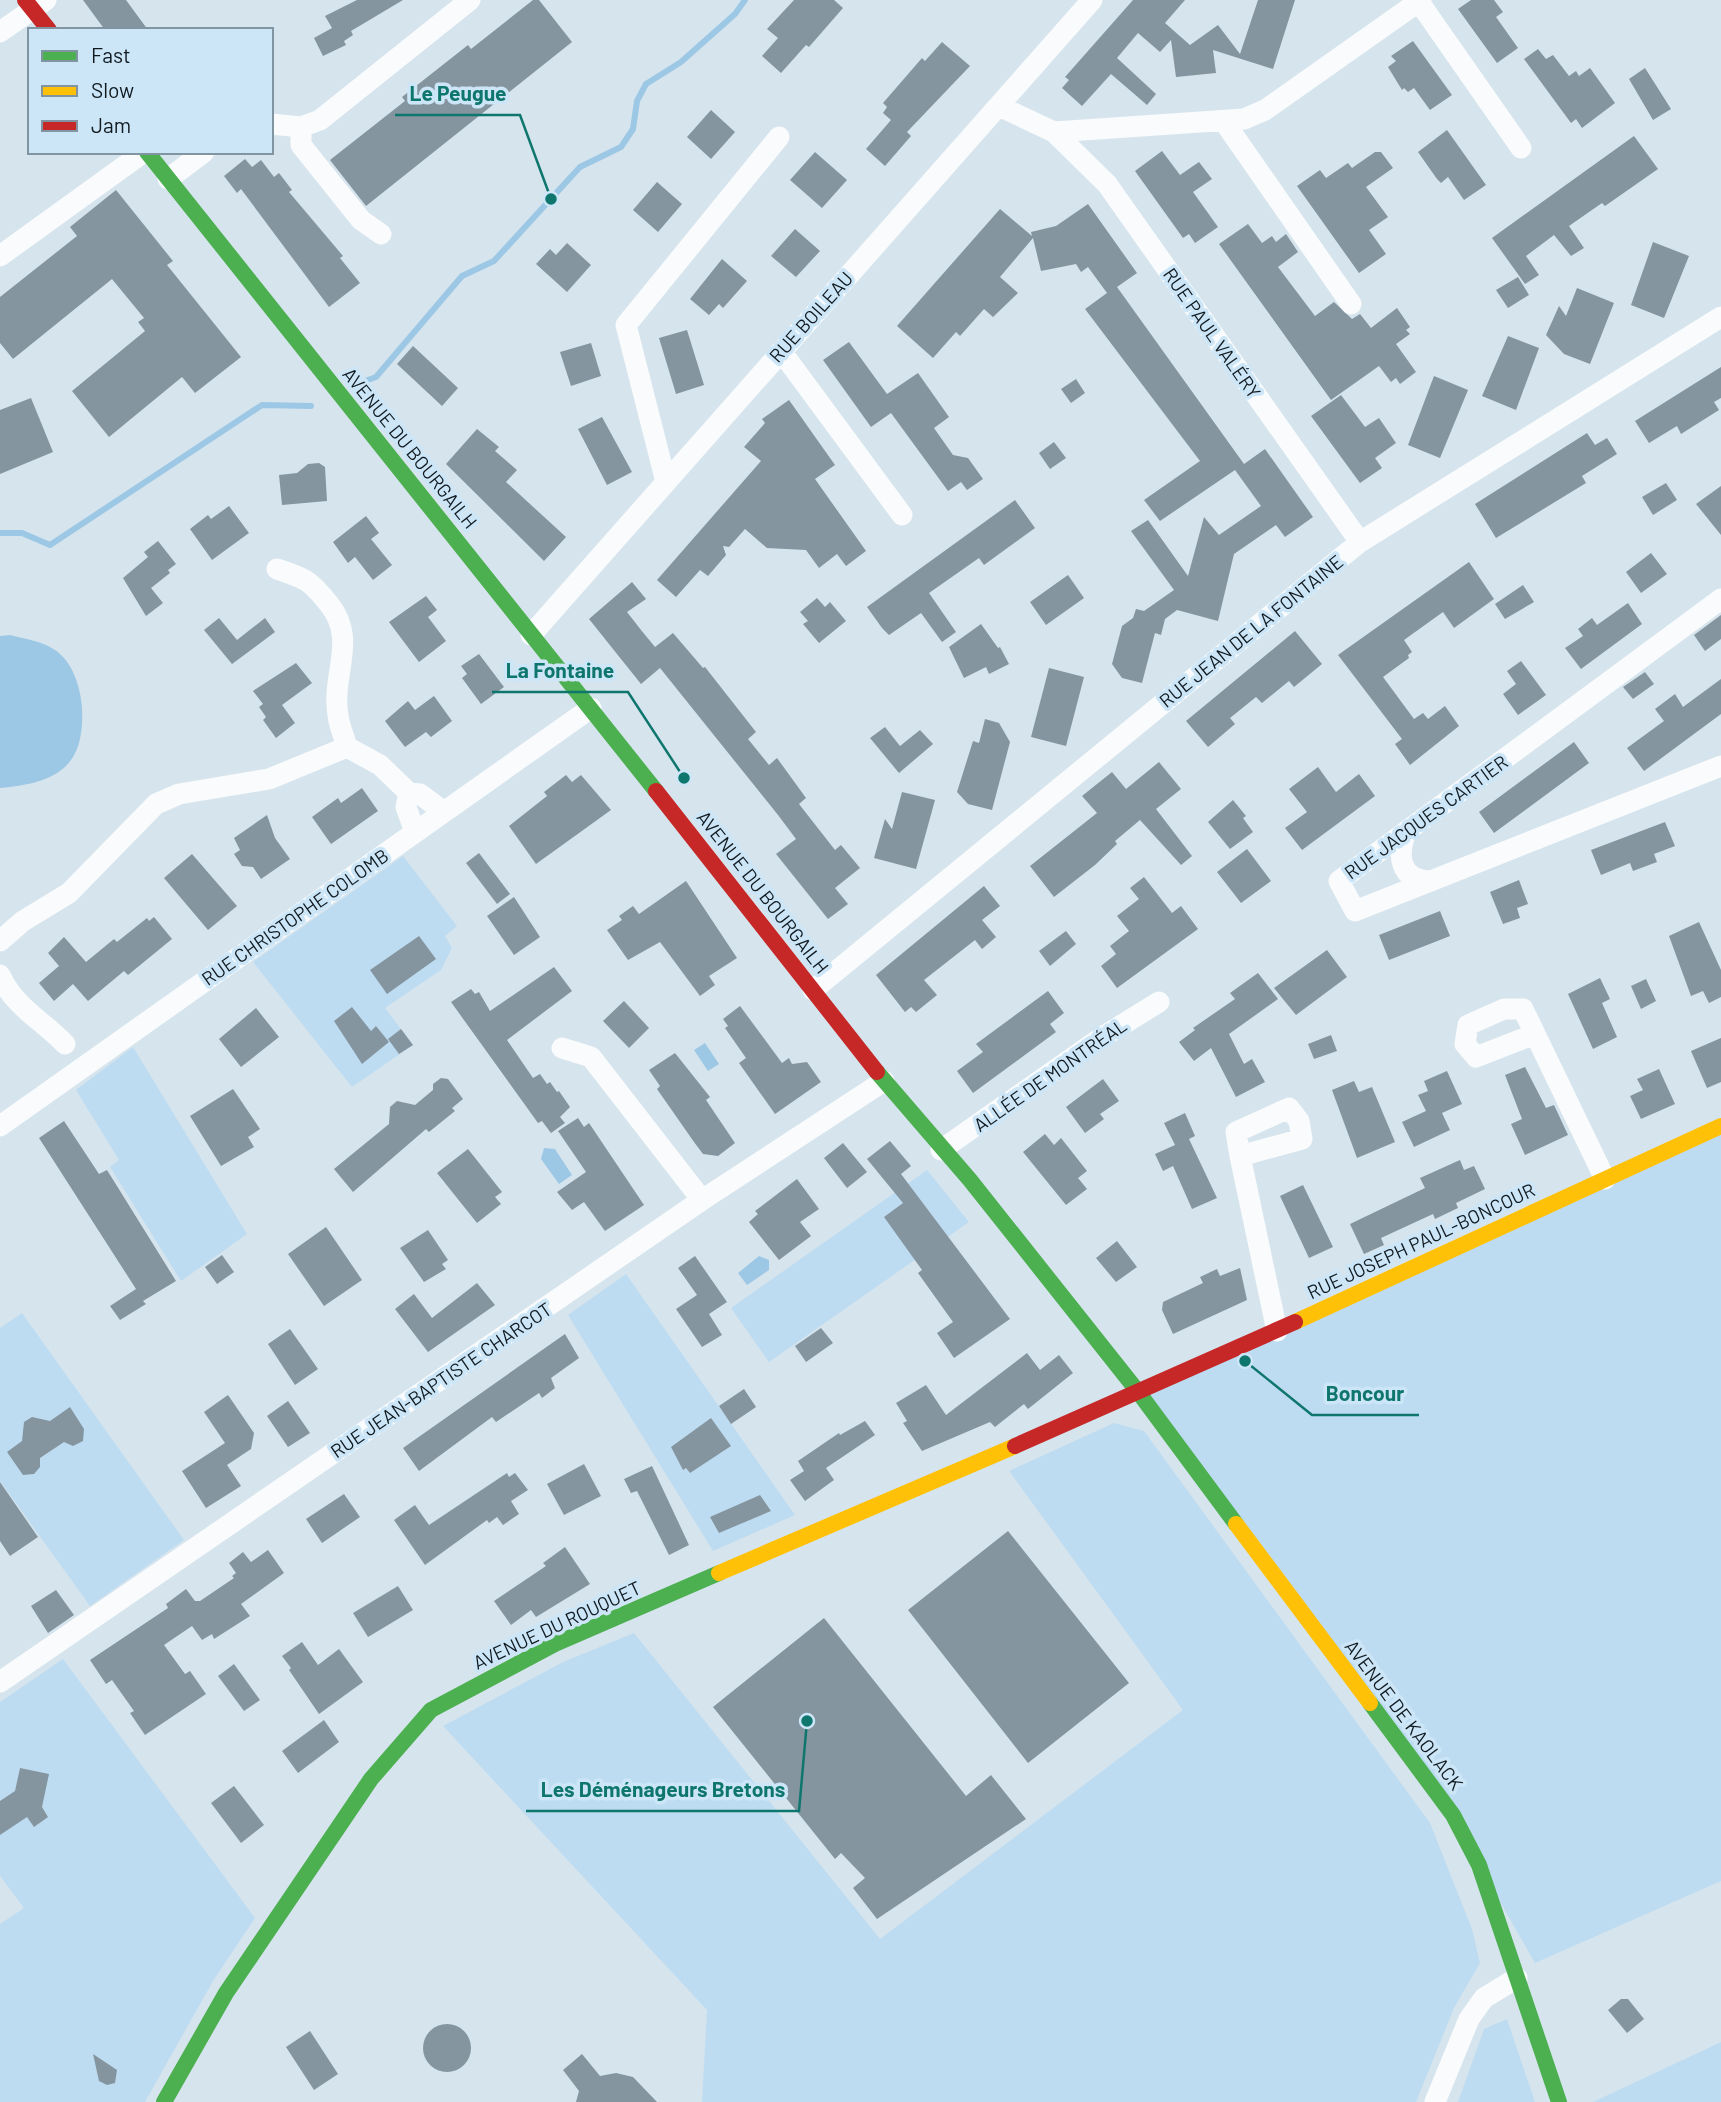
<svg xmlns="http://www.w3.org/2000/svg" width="1721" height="2102" viewBox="0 0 1721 2102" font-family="Barlow,sans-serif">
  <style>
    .green { fill: #bedcf1 }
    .water { fill: #9dc8e5 }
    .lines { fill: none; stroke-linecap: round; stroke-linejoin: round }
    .stream { stroke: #9dc8e5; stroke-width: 6 }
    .building { fill: #84959f }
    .street { stroke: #f9fbfc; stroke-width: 21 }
    .fast { stroke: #4caf50; stroke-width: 16 }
    .slow { stroke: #ffc107; stroke-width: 16 }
    .jam { stroke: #c62828; stroke-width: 16 }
    .labels { text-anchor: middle; stroke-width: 7; stroke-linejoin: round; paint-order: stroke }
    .street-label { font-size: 19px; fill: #10191f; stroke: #cce6f7 }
    .leader { fill: none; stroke: #0f766e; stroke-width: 2.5 }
    .callout-dot { fill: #0f766e; stroke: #cce6f7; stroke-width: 2.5 }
    .callout-label { font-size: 21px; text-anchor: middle; font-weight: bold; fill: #0f766e; stroke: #cce6f7; stroke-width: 7; stroke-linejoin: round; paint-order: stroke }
  </style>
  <rect width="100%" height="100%" fill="#d6e4ed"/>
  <path class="green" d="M403,856l54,70 -12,10 7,12 -11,22 -56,38 28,37 -61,42 -99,-125z
    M133,1047l114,187 -66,47 -71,-114 9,-7 -43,-70z
    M1721,1126v755l-186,82 -56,-98 -340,-472z
    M927,1170l42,52 -200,140 -38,-54z
    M626,1274l169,241 -82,36 -145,-236z
    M22,1313l162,227 -94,66 -90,-125v-153z
    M1114,1423l30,8 286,392 42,106 8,34 -26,45 -38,94h-714l5,-92 -264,-284 120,-64 71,-29 246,306 303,-229 -174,-239z
    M63,1659l192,259 -42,63 -68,121h-145v-178l24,-16 -24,-32v-174z
    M1507,2019l28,83h-77l26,-73z
    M1721,2042v60h-128z"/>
  <path class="water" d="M10,635c15,4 38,7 50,19 14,12 21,36 22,54 3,60 -26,75 -82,80v-152z
    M705,1043l14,21 -11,7 -14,-21z
    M544,1148l11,1 17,26 -13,9 -18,-25z
    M759,1256l10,4v10l-22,15 -9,-12z"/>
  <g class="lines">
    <path class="stream" d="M365,381l11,-4 86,-101 32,-15 86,-94 41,-20 12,-18 4,-28 9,-17 35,-22 54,-48 10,-14
      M0,533h22l28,12 212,-140 49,1"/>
  </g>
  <path class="building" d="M83,0h43l22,30h-43z
    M357,0h46l-52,31 2,4 -9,6 2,4 -23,11 -9,-18 18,-10 -7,-12z
    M533,0h6l33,42 -206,164 -36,-46 75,-59 -3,-4 66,-52 3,4z
    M794,0h40l9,8 -34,39 -3,-2 -25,28 -19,-17 16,-18 -11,-9z
    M1133,0h52l-20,23 25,22 28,-20 22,29 18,-54h37l-22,69 -60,-19 3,23 -40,4 -5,-37 -11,12 -22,-19 -21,25 39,36 -9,11 -36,-31 -29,32 -20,-18 7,-8 -4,-3z
    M1471,0h23l9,12 -7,5 22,31 -21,15 -39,-54z
    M1413,41l39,54 -22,15 -16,-22 -6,4 -4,-4 -2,2 -14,-23 8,-6 -5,-5z
    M942,42l28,24 -63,66 4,4 -26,30 -19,-17 25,-29 -8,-7 4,-6 -4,-4 39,-45 3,3z
    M1538,49l8,10 7,-4 16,21 7,-5 3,5 11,-8 25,35 -33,25 -6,-9 -5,4 -47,-64z
    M1645,68l26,41 -18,11 -24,-41z
    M711,110l24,22 -24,27 -24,-22z
    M1447,130l39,55 -22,15 -16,-23 -7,6 -4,-4 -19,-27z
    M1634,136l24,33 -53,37 -3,-3 -33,23 15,22 -13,8 -17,-21 -28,21 13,19 -14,9 -33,-46z
    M1162,151l18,24 19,-13 13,17 -19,13 25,35 -23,16 -6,-9 -6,4 -48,-67z
    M815,152l32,28 -25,28 -32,-28z
    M1375,152h6l12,16 -27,19 22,30 -19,13 17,24 -27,19 -62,-87 23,-16 6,8 22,-15 4,5z
    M245,159l7,8 9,-7 13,17 5,-4 13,17 -3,2 54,64 -3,2 20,25 -31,24 -88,-118 -4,4 -13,-17z
    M657,182l25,22 -24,28 -25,-22z
    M116,190l57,71 -6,4 74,92 -46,36 -13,-16 -73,60 -37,-46 73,-60 -7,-9 6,-4 -32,-39 -99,80 -13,-16v-46l77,-61 -7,-9z
    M1088,204l49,69 -20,14 127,177 21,-15 48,68 -28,20 -9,-12 -42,29 -16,67 -41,-11 -12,9 -4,16 -6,-2 -13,50 -20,-5 -10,-14 10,-38 11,-8 3,-9 8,2 30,-21 -43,-59 17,-11 40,56 16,-59 15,18 42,-29 -26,-36 -75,51 -16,-21 56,-39 -115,-152 22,-16 -19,-26 -7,5 -5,-8 -35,7 -8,-33 -33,39 18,16 -25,24 -9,-8 -24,27 -4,-4 -23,26 -36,-32 103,-117 32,27 -1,-4 25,-6z
    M1248,224l14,19 10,-7 4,6 10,-8 12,18 -20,15 37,49 19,-14 18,17 8,-5 11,14 26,-20 13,19 -4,3 4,4 -14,10 20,28 -16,12 -4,-6 -5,4 -12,-16 -48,34 -112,-156z
    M795,229l25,22 -24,26 -25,-21z
    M1653,242l36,14 -25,62 -33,-13z
    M567,243l24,22 -24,27 -31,-28 14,-15 6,6z
    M722,259l25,22 -24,27 -4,-4 -10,11 -19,-16z
    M1518,277l11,18 -21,13 -12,-18z
    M1577,288l37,15 -24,61 -26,-10 -18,-19 13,-29 7,10z
    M687,330l17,55 -28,9 -17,-56z
    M1508,336l31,12 -23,62 -34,-14z
    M849,342l38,52 31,-21 31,44 -15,11 19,27 15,3 15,21 -16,11 -6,-8 -13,9 -57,-78 -20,14 -48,-67z
    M591,343l10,33 -30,10 -11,-34z
    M413,346l45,42 -16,18 -45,-42z
    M1721,367v31l-7,4 5,8 -38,24 -4,-8 -28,17 -14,-22z
    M1434,376l34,14 -28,68 -32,-13z
    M1076,379l9,14 -14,10 -10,-14z
    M1341,395l24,32 14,-9 17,25 -21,15 7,10 -22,15 -49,-67z
    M31,398l22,54 -53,22v-64z
    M789,400l46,65 -20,14 51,72 -20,15 -9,-12 -18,14 -13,-18 -39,-2 -22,-19 -16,18 -6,-1 3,9 -18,21 -8,-6 -24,27 -19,-17 104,-119 -17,-14 21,-24 -3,-4z
    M602,417l30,55 -25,13 -29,-56z
    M477,429l22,18 -4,4 22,19 -11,12 60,55 -22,24 -98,-97z
    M1587,433l8,12 12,-7 10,16 -35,22 4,7 -90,55 -21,-34z
    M1054,442l12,16 -16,11 -11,-16z
    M319,463l6,4 2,34 -45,4 -3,-30 18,-2 11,-9z
    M1666,483l11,17 -24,15 -11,-18z
    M1721,486v49l-25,-31z
    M1015,500l20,28 -51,37 -5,-7 -50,35 27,39 -14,10 -21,-29 -32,22 -7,-7 -15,-21z
    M229,506l20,27 -37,27 -22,-31 18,-14 3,4z
    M366,516l13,17 -8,6 21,26 -19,15 -18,-23 -7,6 -15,-21z
    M158,541l18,23 -8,6 2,3 -19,15 12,15 -17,13 -23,-38 25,-21 -4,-5z
    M1651,553l16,21 -26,19 -15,-21z
    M1469,562l25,37 -40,29 -11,-16 -39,28 8,12 -4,3 1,3 -26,19 31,42 9,-6 5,6 17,-13 14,20 -49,39 -15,-21 7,-5 -64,-84z
    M1068,575l16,23 -38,27 -16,-23z
    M632,582l14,17 -19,13 14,18 14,17 18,-14 30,35 2,-1 51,65 -8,7 21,26 8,-7 29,40 -7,6 36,46 6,-5 19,23 -25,20 13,16 -20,15 -52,-65 20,-15 -18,-24 -118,-147 -19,16 -52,-65z
    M1523,585l11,17 -29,17 -10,-15z
    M426,596l11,14 -9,7 18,24 -27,21 -30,-40z
    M817,598l8,9 5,-5 16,19 -27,22 -16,-19 5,-3 -8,-9z
    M1628,603l14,21 -61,45 -16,-21 18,-12 -5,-7 14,-11 5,7z
    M1721,615v24l-16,12 -11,-16z
    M219,618l18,22 28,-22 10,14 -43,32 -28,-34z
    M981,624l17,24 2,-1 9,17 -20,10 -3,-7 -22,11 -15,-31z
    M1295,631l27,33 -28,23 -5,-6 -27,22 -6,-6 -26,21 5,6 -27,23 -22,-26z
    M479,654l25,33 -23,17 -19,-26 5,-4 -6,-8z
    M1521,661l25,34 -28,20 -15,-21 13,-10 -9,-13z
    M296,663l16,20 -30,22 13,18 -19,15 -13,-18 3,-3 -7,-10 4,-3 -10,-13z
    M1049,668l35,9 -18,69 -35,-9z
    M1645,672l9,12 -21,15 -10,-12z
    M1721,679v35l-77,57 -17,-23 37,-27 -9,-12 20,-15 8,13z
    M434,696l18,25 -21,16 -5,-5 -21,15 -20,-26 23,-20 7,9z
    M985,719l14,4 11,19 -18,68 -24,-6 -11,-12 16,-51 6,2z
    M885,727l15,19 20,-16 13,14 -34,29 -29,-35z
    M1574,742l15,21 -95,70 -15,-21z
    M1159,762l22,27 -25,20 36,47 -11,9 -41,-45 -25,21 2,3 -22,21 -41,32 -24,-31 67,-53 -15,-17 30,-24 14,17z
    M1318,767l18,25 23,-18 16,22 -73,54 -17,-22 22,-16 -18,-23z
    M566,775l6,7 9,-7 30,35 -75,54 -27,-38 38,-30 -3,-4z
    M362,788l16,23 -47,33 -19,-27 26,-19 3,5z
    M902,792l33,8 -19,69 -42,-11 11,-39 7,10z
    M1233,800l13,16 -3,2 10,14 -23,17 -22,-27z
    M267,815l8,23 15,21 -29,20 -8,-12 -11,-1 -8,-12 6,-4 -6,-12z
    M1665,822l10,24 -21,8 3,8 -24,9 -3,-8 -29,12 -10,-25z
    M1247,849l24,32 -30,22 -24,-31z
    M479,853l31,41 -13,10 -31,-41z
    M192,854l45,52 -29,24 -44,-52z
    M1144,877l28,36 9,-7 17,23 -81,59 -16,-22 15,-12 -6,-8 19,-15 -12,-15 22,-17 -9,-11z
    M1519,880l9,24 -11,4 3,10 -17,6 -13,-32z
    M686,881l51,77 -28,18 6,9 -15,11 -40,-54 -32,18 -21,-30 15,-10 -3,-4 14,-10 6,8z
    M984,886l16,20 -18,14 14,17 -14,12 -7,-9 -51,40 13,15 -21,17 -5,-5 -6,5 -29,-37z
    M514,897l26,40 -26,18 -27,-39z
    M1440,911l10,25 -61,24 -10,-25z
    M154,917l18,22 -44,36 -4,-4 -36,30 -15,-17 -19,17 -15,-18 20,-17 -11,-13 16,-16 22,25 28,-23 3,3 30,-24 2,3z
    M1699,922l22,48v27l-12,6 -6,-12 -12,5 -22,-60z
    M1066,931l10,13 -26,22 -11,-15z
    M419,936l17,23 -49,35 -17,-24z
    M1327,950l20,27 -51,38 -22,-27z
    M554,967l18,24 -65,49 26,38 7,-4 7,10 3,-2 7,10 2,-1 11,16 -10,10 5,6 -14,10 -9,-12 -4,2 -87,-121 20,-13 4,5 4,-2 11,19z
    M1258,973l20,26 -49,35 15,30 8,-5 13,23 -29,15 -25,-49 -17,13 -15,-19 16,-12 -2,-2 42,-29 -5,-6z
    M1600,978l10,21 -8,4 15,34 -24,12 -25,-55z
    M1646,979l10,22 -15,8 -10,-23z
    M1048,991l16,22 -14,11 6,8 -83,61 -16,-22 26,-19 -7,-8z
    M624,1001l25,27 -20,20 -26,-27z
    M740,1006l42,57 7,-5 3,6 15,-2 14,20 -46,32 -36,-51 7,-5 -21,-30 3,-2 -5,-7z
    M352,1007l19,24 5,-5 13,16 -27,22 -28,-43z
    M256,1008l23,29 -38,30 -22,-28z
    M401,1029l12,16 -14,9 -11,-15z
    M1331,1035l6,16 -23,8 -6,-15z
    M1721,1038v44l-14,6 -16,-37z
    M675,1053l35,44 -4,3 29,43 -17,13 -15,-2 -9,-12 -37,-53 3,-3 -11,-16z
    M1525,1067l21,41 8,-3 14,30 -43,20 -14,-31 11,-5 -17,-44z
    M1659,1069l16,35 -34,15 -11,-23 13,-6 -6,-11z
    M1447,1071l15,33 -20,9 8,17 -36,17 -12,-25 24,-11 -8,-16 10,-4 -4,-10z
    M441,1078l7,1 15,20 -11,9 3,3 -26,21 -3,-3 -73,63 -19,-23 55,-45 1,-17 7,-6 18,4 18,-15v-6z
    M1103,1079l16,22 -19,13 4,5 -19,14 -19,-26z
    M1354,1081l5,11 13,-5 23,55 -38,16 -25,-68z
    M233,1089l27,40 -12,8 6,10 -33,19 -31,-50z
    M1185,1113l10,23 -6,3 28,59 -25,11 -19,-43 -10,5 -8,-17 20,-9 -11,-22z
    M578,1118l6,9 5,-4 55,82 -39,26 -21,-29 -12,8 -15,-18 29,-20 -28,-41z
    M64,1121l35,53 8,-4 69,111 -33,20 3,3 -26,16 -10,-14 26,-17 -97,-151z
    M1045,1134l9,11 7,-7 26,33 -9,7 9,11 -21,16 -43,-53z
    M890,1141l21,25 -10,8 109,145 -56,39 -17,-25 16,-11 -35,-49 4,-3 -38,-53 19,-14 -36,-44z
    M843,1143l24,29 -20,16 -23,-30z
    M468,1149l34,43 -7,5 6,7 -24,19 -40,-50z
    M1460,1160l4,10 10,-4 11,23 -29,14 2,5 -23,11 -2,-5 -52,24 3,7 -20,9 -14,-30 75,-36 -5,-10z
    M797,1179l22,30 -19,13 11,14 -32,24 -30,-38 9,-8 -3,-3z
    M1303,1185l30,62 -24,11 -29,-62z
    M326,1227l36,53 -38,26 -36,-52z
    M428,1230l20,30 -6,4 4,5 -22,13 -24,-34z
    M1117,1241l20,26 -21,15 -20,-24z
    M222,1255l12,17 -17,12 -12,-17z
    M695,1256l32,46 -18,12 13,21 -20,12 -26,-38 21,-14 -19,-27z
    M1240,1268l7,32 -74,34 -11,-24 1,-8 40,-19 -3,-6 17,-8 3,7z
    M477,1283l18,22 -67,47 -33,-43 19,-15 18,24z
    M821,1328l12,15 -27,19 -11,-16z
    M290,1329l28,40 -23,16 -27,-41z
    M565,1334l14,24 -28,20 4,10 -13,10 -3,-5 -43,29 -4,-5 -73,54 -16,-23z
    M1027,1353l13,17 19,-15 14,18 -45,36 -4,-5 -29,23 -5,-5 -68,29 -19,-28 4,-2 -11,-18 30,-18 20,30z
    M744,1389l12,18 -25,17 -12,-18z
    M228,1395l26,38 -3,16 -24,16 14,21 -35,22 -24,-37 43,-28 -21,-31z
    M288,1401l22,32 -22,14 -21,-31z
    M70,1407l14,22 -1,12 -10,5 -9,-4 -24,16v9l-6,7 -11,1 -16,-23 15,-11 2,-19 8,-5 18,4z
    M711,1418l20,28 -41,27 -4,-5 -3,2 -12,-23z
    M865,1421l10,14 -49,33 8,12 -29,21 -15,-21 14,-9 -6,-10 41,-28 1,2z
    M584,1464l17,32 -37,19 -17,-31z
    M652,1466l37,79 -20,10 -32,-64 -6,2 -7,-14z
    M507,1473l2,4 6,-4 13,17 -17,11 8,13 -16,11 -6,-8 -8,6 -2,-3 -62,45 -31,-45 21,-15 14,20z
    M0,1482l38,55 -28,19 -10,-15z
    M344,1494l16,23 -38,26 -16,-24z
    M760,1495l11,16 -52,22 -9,-16z
    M1008,1531l121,152 -101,80 -120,-153z
    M565,1547l25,37 -54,33 -5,-7 -20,15 -17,-24 52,-35 -3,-3z
    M268,1550l16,23 -43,31 9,12 -36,23 -2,-5 -10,6 -10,-14 -28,19 21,29 5,-3 16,23 -61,41 -15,-22 4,-2 -22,-31 -6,4 -16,-24 78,-52 -2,-4 20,-15 9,12h5l34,-23 -2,-2 4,-3 -7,-10 14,-11 8,10z
    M398,1586l15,24 -45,27 -15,-24z
    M56,1590l18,25 -26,18 -17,-27z
    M824,1618l142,178 25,-21 35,44 -149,100 -24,-31 12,-10 -24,-25 -6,6 -122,-152z
    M302,1642l16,23 21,-16 24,33 -44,32 -30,-44 2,-2 -9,-12z
    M234,1664l26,36 -16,11 -26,-35z
    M324,1720l15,22 -41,31 -16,-22z
    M20,1768l29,6 -7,33 6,10 -14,10 -7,-10 -27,18v-34l15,-10z
    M234,1786l30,39 -23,18 -30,-40z
    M1621,1999h7l16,20 -17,14 -19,-23z
    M423 2048a24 24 0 1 1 48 0a24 24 0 1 1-48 0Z
    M310,2031l28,43 -24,16 -28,-43z
    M93,2054l24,16 -2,13 -8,2 -8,-4z
    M582,2054l18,22 16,-3 17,4 24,25h-81l3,-11 -16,-21z"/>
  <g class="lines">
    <path class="street" d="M1419,2l102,146
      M0,32l46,-32
      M999,106l55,26 190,-13 21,-9 156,-110
      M1225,123l126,181
      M271,124l30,3 19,-7 150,-120
      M301,127v18l60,75 20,14
      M1054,132l53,52 253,358
      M168,179l36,-27
      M0,256l144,-104
      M781,351l121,164
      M666,482l-40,-157 153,-188
      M277,569c29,10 32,10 52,35 29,36 2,70 9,111 1,11 6,21 9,32
      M1721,599l-382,282 16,30 366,-145
      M531,635l561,-635
      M409,793l-3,14 9,25
      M1406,832c-9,23 -7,48 24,49
      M0,941l23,-20 46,-28 87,-89 23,-10 90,-15 78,-32 33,18 29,28 11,1 24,18
      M0,975c15,33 41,44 65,69
      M813,990l547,-448 361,-225
      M1535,1034l-59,23 -11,-13 3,-19 36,-16h19l82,170
      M562,1048l29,9 111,143
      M0,1126l591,-418
      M941,1150l158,-111 60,-37
      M1240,1156l62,-17 -3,-18 -10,-13 -53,24 4,24 37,175
      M0,1682l702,-482 182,-119
      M1435,2102l34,-83 15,-21 33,-20"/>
    <path class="fast" d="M147,152l509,639
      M877,1072l93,108 169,213 97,131
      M1370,1703l83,112 26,50 80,237
      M164,2102l62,-109 145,-214 60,-69 124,-66 164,-71"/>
    <path class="slow" d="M1295,1322l426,-196
      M1236,1524l134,179
      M719,1573l296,-127"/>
    <path class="jam" d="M25,0l24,30
      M656,791l221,281
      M1015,1446l280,-124"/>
  </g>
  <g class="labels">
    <g class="street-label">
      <text transform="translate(811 317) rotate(-48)" y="7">RUE BOILEAU</text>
      <text transform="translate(1212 333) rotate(55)" y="7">RUE PAUL VALÉRY</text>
      <text transform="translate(410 448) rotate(51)" y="7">AVENUE DU BOURGAILH</text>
      <text transform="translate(1251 631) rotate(-39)" y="7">RUE JEAN DE LA FONTAINE</text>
      <text transform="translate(1426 817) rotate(-36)" y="7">RUE JACQUES CARTIER</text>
      <text transform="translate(763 892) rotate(52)" y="7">AVENUE DU BOURGAILH</text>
      <text transform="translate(295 917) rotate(-35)" y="7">RUE CHRISTOPHE COLOMB</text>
      <text transform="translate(1050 1075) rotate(-35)" y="7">ALLÉE DE MONTRÉAL</text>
      <text transform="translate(1421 1241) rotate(-25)" y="7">RUE JOSEPH PAUL-BONCOUR</text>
      <text transform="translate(441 1380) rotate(-34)" y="7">RUE JEAN-BAPTISTE CHARCOT</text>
      <text transform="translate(557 1625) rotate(-25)" y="7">AVENUE DU ROUQUET</text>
      <text transform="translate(1404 1715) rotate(53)" y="7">AVENUE DE KAOLACK</text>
    </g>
  </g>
  <path class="leader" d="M551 199L520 115H395M684 778L628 692H492M1245 1361L1312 1415H1419M807 1721L799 1811H526"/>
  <g class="callout-dot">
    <circle cx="551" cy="199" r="7"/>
    <circle cx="684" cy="778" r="7"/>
    <circle cx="1245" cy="1361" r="7"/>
    <circle cx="807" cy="1721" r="7"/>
  </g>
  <g class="callout-label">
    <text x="458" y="101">Le Peugue</text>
    <text x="560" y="678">La Fontaine</text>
    <text x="1365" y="1401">Boncour</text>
    <text x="663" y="1797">Les Déménageurs Bretons</text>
  </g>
  <rect x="28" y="28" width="245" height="126" fill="#cce6f7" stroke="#8194a1" stroke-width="2"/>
  <rect x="42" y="51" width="35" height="10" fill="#4caf50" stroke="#8194a1" stroke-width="2"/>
  <text x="91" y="63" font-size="21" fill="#10191f">Fast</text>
  <rect x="42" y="86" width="35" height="10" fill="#ffc107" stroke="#8194a1" stroke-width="2"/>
  <text x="91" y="98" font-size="21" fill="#10191f">Slow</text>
  <rect x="42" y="121" width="35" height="10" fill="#c62828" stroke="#8194a1" stroke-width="2"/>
  <text x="91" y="133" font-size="21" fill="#10191f">Jam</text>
</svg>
